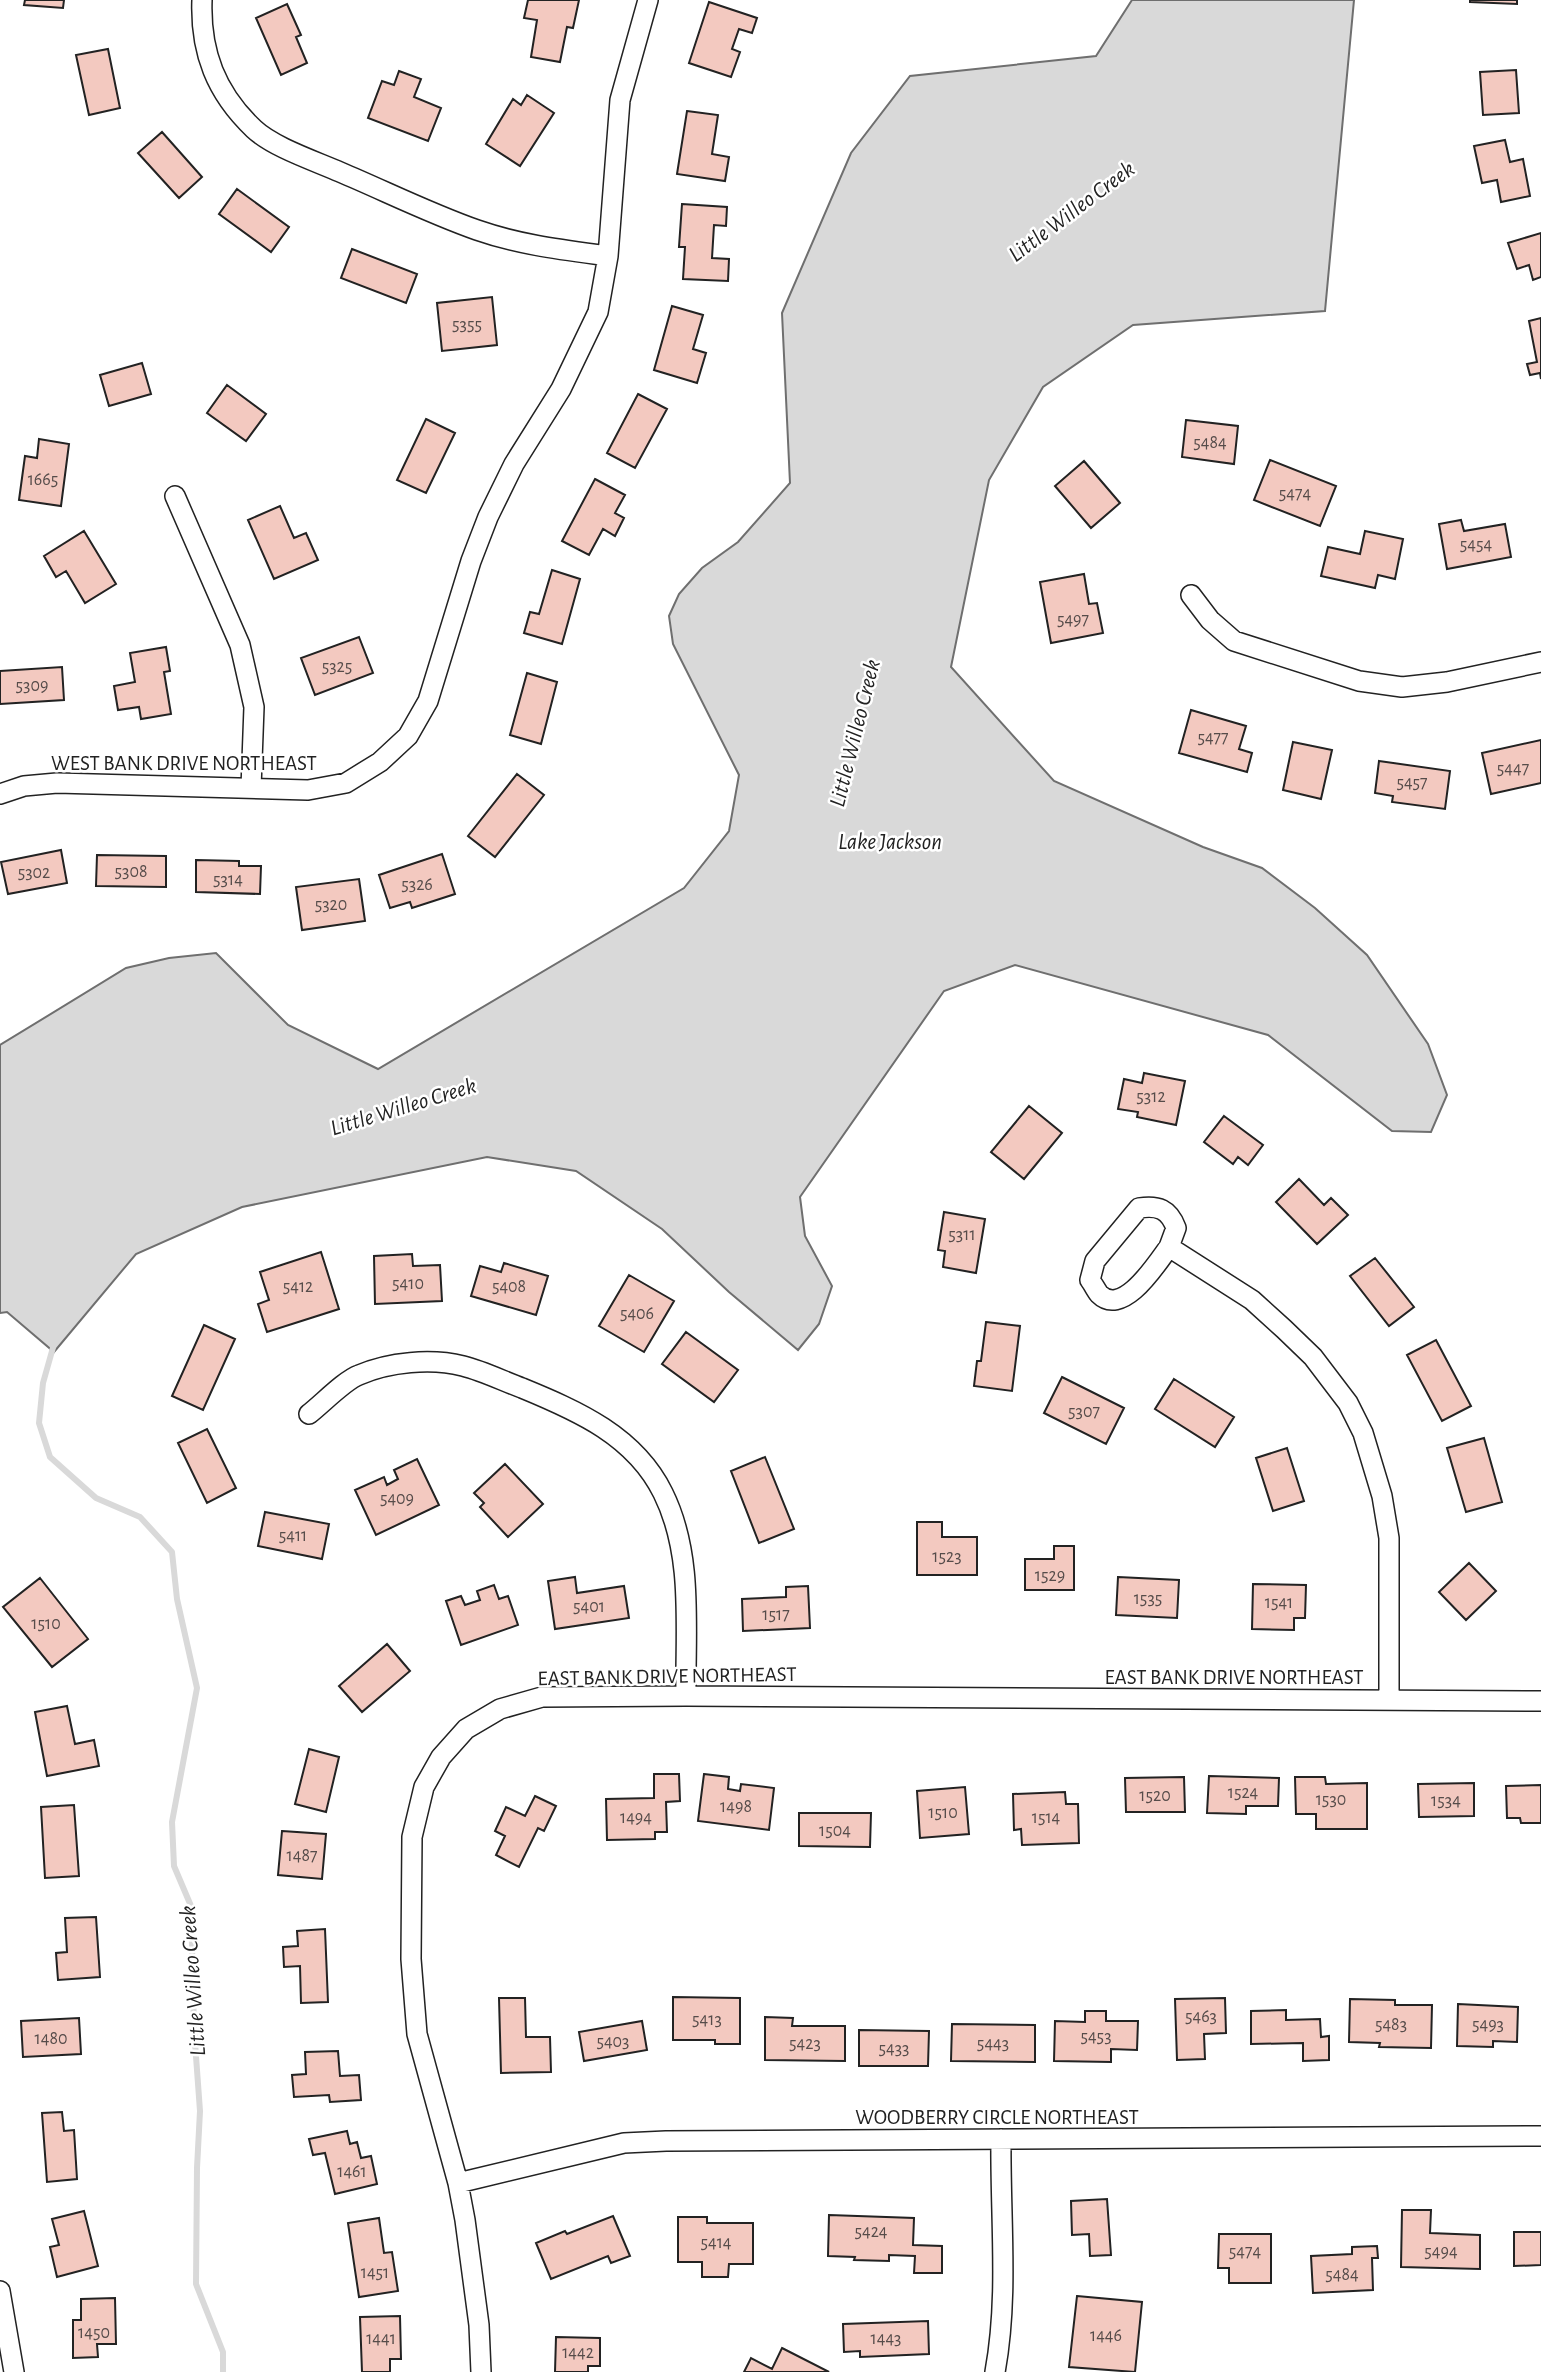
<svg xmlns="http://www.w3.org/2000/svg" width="1541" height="2372" viewBox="0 0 1541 2372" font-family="'Alegreya Sans',sans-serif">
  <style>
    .water { fill: #d9d9d9; stroke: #6f6f6f; stroke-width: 2 }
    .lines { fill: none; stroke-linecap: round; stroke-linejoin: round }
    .stream { stroke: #d9d9d9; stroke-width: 6 }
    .building { fill: #f3c9c0; stroke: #222; stroke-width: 2 }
    .minor-casing { stroke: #222; stroke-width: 22 }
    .minor { stroke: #fff; stroke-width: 19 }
    .labels { text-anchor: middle; stroke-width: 5; stroke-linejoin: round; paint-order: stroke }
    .number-label { font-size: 18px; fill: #564c4a }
    .street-label { font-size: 21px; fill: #222; stroke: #fff }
    .water-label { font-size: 23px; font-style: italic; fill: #222; stroke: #fff }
  </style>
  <rect width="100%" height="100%" fill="#fff"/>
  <path class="water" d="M1132,0h222l-29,311 -192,14 -90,62 -54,93 -38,187 103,114 149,66 59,21 53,40 52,47 61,89 19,51 -16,37 -39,-1 -124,-96 -253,-70 -71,26 -144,206 5,39 27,50 -13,38 -21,26 -69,-58 -67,-63 -86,-58 -89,-14 -245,50 -106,47 -82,98 -47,-40 -7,1v-268l126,-77 43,-10 47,-5 72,72 90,44 306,-181 45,-57 10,-56 -66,-131 -4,-28 10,-22 23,-26 36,-26 52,-59 -8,-170 69,-160 59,-77 186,-20z"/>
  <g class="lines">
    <path class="stream" d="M54,1344l-11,39 -4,40 11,34 46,41 44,19 32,35 5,47 20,89 -25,134 2,44 17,40 3,123 6,82 -3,57 -1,116 27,68v20"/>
  </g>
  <path class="building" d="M25,0h39l-1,8 -39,-3z
    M528,0h51l-6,28 -6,-1 -7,35 -29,-5 6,-37 -13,-2z
    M1470,0h47v4l-47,-2z
    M709,2l48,16 -5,15 -13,-4 -7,20 8,3 -9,25 -42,-14z
    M287,4l14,31 -5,2 11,26 -26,12 -25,-57z
    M108,49l12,59 -31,7 -13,-60z
    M1516,70l3,43 -36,2 -3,-43z
    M399,71l22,8 -7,18 27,11 -13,33 -60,-23 14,-37 12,4z
    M527,95l27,18 -34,53 -34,-22 27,-45 8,6z
    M687,111l31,4 -6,39 17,3 -4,24 -48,-7z
    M162,132l40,45 -23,21 -41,-45z
    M1505,140l5,22 13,-3 7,37 -29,6 -4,-22 -15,3 -8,-37z
    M237,189l52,38 -18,25 -52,-38z
    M682,204l45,3 -1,19 -12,-1 -2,33 17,1 -1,22 -45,-2 2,-32h-6z
    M1541,233v44l-8,3 -4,-15 -12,4 -9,-26z
    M352,249l65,25 -11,29 -65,-25z
    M492,297l5,48 -55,6 -5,-48z
    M672,306l31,9 -10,34 13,4 -9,30 -43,-13z
    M1541,318v61l-1,-6 -10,2 -3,-11 10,-2 -8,-41z
    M142,363l9,31 -42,12 -9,-31z
    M227,385l39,29 -20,27 -39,-28z
    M638,394l29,15 -32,59 -28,-15z
    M426,419l29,14 -29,60 -29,-13z
    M1186,420l52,6 -4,38 -52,-7z
    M39,439l30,5 -8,62 -42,-6 6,-44 12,2z
    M1270,460l66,26 -16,40 -66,-26z
    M1084,461l36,42 -29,25 -36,-42z
    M595,479l30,16 -10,18 9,5 -9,18 -12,-7 -14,26 -27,-14z
    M280,506l14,32 12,-5 12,27 -44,19 -26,-59z
    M1461,520l3,11 41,-7 6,33 -64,12 -8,-45z
    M84,531l32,53 -31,19 -19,-32 -10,6 -12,-21z
    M1365,531l38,8 -8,40 -17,-4 -3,13 -54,-12 7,-29 32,7z
    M552,570l28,9 -18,65 -38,-11 6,-21 9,2z
    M1084,574l5,30 8,-1 6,30 -52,10 -11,-61z
    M359,637l14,36 -58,22 -14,-37z
    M166,647l4,24 -6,1 7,42 -30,5 -2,-12 -21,3 -4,-24 21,-4 -5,-29z
    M62,667l2,33 -64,4v-33z
    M527,673l30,9 -16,62 -31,-9z
    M1191,710l55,16 -7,23 13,4 -5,19 -68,-19z
    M1541,740v43l-50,11 -9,-41z
    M1293,742l39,8 -11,49 -38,-9z
    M1379,761l71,10 -5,38 -53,-7 1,-6 -18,-3z
    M517,774l27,21 -49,62 -27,-21z
    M61,850l6,33 -59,11 -7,-32z
    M442,854l13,40 -43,14 -2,-6 -20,6 -11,-33z
    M97,855l69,1v31l-70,-1z
    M196,860l43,1v5h22l-1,28 -64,-2z
    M359,879l6,42 -63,9 -6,-43z
    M1144,1073l41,8 -9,44 -39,-8 1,-5 -20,-3 6,-30 18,4z
    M1029,1106l33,27 -38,46 -33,-27z
    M1224,1116l39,29 -15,20 -10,-8 -5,7 -29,-22z
    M1299,1179l25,26 7,-7 17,17 -31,29 -41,-42z
    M944,1212l41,7 -9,54 -33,-6 2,-16 -7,-1z
    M321,1252l18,57 -72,23 -9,-28 11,-4 -9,-28z
    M412,1254l1,12 27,-1 2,36 -67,3 -1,-48z
    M1375,1258l39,49 -25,19 -39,-50z
    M504,1263l44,13 -12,39 -65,-19 9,-30 21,6z
    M629,1275l45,26 -30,51 -45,-26z
    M986,1322l34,4 -8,65 -38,-5 3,-25h4z
    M204,1325l31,14 -32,71 -31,-14z
    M686,1332l52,38 -24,32 -52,-38z
    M1436,1340l35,66 -29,15 -35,-66z
    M1062,1377l62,31 -18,36 -62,-31z
    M1174,1379l60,38 -19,30 -60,-38z
    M207,1429l29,59 -29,15 -29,-60z
    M1484,1438l18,64 -36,10 -19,-64z
    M1287,1448l17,53 -31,10 -17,-53z
    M765,1457l29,72 -35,14 -28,-72z
    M417,1459l22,46 -63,30 -21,-45 29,-13 3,8 11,-6 -4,-9z
    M505,1464l38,40 -35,33 -28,-30 4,-4 -10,-10z
    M265,1512l64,12 -7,35 -64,-13z
    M917,1522h25v15h35v38h-60z
    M1054,1546h20v44h-49v-31h29z
    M1469,1563l27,28 -30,29 -27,-28z
    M575,1577l2,16 47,-7 5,32 -74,11 -7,-48z
    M1118,1577l61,3 -2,38 -61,-3z
    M40,1578l48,61 -36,28 -49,-60z
    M1253,1584l53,1 -1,33h-11v12l-42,-1z
    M494,1585l5,14 9,-3 10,29 -57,20 -15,-44 15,-5 4,9 15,-5 -3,-9z
    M808,1586l2,42 -67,3 -1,-32 44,-2v-10z
    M387,1644l23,27 -48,41 -23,-26z
    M67,1706l8,38 19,-4 5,26 -52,10 -12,-64z
    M309,1749l30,8 -13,55 -31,-8z
    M654,1774h25l1,27 -14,1 1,30h-12v7l-48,1 -1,-41 48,-1z
    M704,1774l25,3 -1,12 12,2 1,-7 33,4 -5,42 -71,-9z
    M1209,1776l70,2 -1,28h-32v8l-39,-1z
    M1184,1777l1,35h-59l-1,-34z
    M1295,1777h30l1,7 41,-1v46h-51v-15h-20z
    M1474,1783v33l-55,1 -1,-33z
    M1541,1785v38h-20l-1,-5h-13l-1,-32z
    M965,1787l4,47 -49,4 -3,-47z
    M1065,1792l1,12h12l1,39 -57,2 -1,-16 -7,1 -1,-36z
    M535,1796l21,10 -12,25 -6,-3 -19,39 -23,-12 9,-19 -10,-5 11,-24 19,9z
    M74,1805l5,71 -34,2 -4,-71z
    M799,1813h72l-1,34 -71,-1z
    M282,1831l44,3 -4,45 -44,-4z
    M96,1917l4,60 -42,3 -2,-27 11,-1 -2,-34z
    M325,1929l3,73 -27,1 -1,-37 -16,1 -1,-20 15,-1 -1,-15z
    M673,1997l67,1v46h-25v-4h-42z
    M499,1998h26l1,39h24l1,35 -50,1z
    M1225,1998l1,35 -22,1 1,25 -28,1 -2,-61z
    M1350,1999l45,1v5h37l-1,43 -52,-1 1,-4 -31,-1z
    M1458,2004l60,3 -1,35 -24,-1v6l-36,-1z
    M1286,2010v10l34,-1 1,18 8,-1v24l-26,1v-18l-52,1v-33z
    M1085,2011h21v10h32l-1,29 -26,-1v13l-57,-1 1,-40 30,1z
    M765,2017l28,1 -1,8h53v35l-80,-1z
    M79,2018l2,36 -58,3 -2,-36z
    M642,2021l5,29 -63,11 -5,-29z
    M952,2024l83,1v37l-84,-1z
    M859,2030l70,1 -1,35h-69z
    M338,2051l2,25 19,-1 2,25 -31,2 -1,-7 -35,2 -2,-22 14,-1 -1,-22z
    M62,2112l2,19 10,-1 3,49 -30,3 -5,-69z
    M347,2131l3,13 7,-2 4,16 10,-2 6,28 -42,10 -10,-41 -12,2 -4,-16z
    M1107,2199l4,56 -21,1 -1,-22 -17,1 -1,-34z
    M1402,2210h29l-1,23 50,2v34l-79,-2z
    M84,2211l14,55 -41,11 -7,-30 9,-2 -7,-26z
    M829,2215l85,3 -1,27 29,1v27h-28l1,-17 -26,-1v6l-35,-1 1,-3 -27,-1z
    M613,2216l17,40 -19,7 -3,-7 -57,23 -15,-36 29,-12 2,3z
    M678,2217h29v6h46v41h-24l-1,13h-26v-15h-24z
    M379,2218l5,35 8,-1 6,39 -39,6 -11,-74z
    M1514,2232h27v33l-27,1z
    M1219,2234h52v49h-42v-15h-11z
    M1377,2246l1,12h-6l1,32 -60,3 -2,-37 41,-2v-7z
    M1077,2296l65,6 -7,70 -66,-5z
    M115,2298l1,46h-19l1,13 -25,1v-38h8v-21z
    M400,2316l1,43h-11v13h-28l-2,-55z
    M928,2321l1,33 -69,3v-6l-16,1 -1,-28z
    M556,2337l44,1v28h-12v6h-33z
    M782,2348l47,24h-85l7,-14 21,11z"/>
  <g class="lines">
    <defs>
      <path id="minor" d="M202,0c-2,52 14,93 52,129 19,18 61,32 86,43 45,19 91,42 137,58 43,15 87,20 131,26
        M175,496l65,149 14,62 -3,81
        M1191,595l19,25 24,21 125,40 43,6 45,-5 94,-20
        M0,794l24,-8 33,-3 251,7 38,-7 34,-21 28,-26 20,-35 43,-140 17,-44 26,-53 47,-75 37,-77 10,-56 12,-156 28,-100
        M1169,1247c-12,16 -46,71 -70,47 -3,-4 -6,-10 -9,-14l5,-19 44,-53c19,-3 30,1 37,20l-7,19 83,53 32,29 29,28 19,25 16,21 15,30 19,63 7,42v162
        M309,1414c13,-10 36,-34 50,-39 30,-13 72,-17 104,-9 20,5 40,15 59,22 56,23 113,48 141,105 31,62 22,136 23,203
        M458,2183l166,-40 42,-2 875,-5
        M0,2291l14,81
        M481,2372l-2,-47 -14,-105 -7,-37 -41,-149 -6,-75 1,-122 12,-50 17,-30 25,-28 34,-20 42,-12 144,-1 855,5
        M995,2372c14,-76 5,-155 6,-233"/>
    </defs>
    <use href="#minor" class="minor-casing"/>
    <use href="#minor" class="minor"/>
  </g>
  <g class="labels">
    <g class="number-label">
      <text x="467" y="330">5355</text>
      <text x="1210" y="448">5484</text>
      <text x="43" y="485">1665</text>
      <text x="1295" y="499">5474</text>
      <text x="1476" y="550">5454</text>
      <text x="1073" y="625">5497</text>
      <text x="337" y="672">5325</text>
      <text x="32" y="691">5309</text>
      <text x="1213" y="743">5477</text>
      <text x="1513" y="774">5447</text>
      <text x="1412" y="788">5457</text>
      <text x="131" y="877">5308</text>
      <text x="34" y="878">5302</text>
      <text x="228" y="885">5314</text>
      <text x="417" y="890">5326</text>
      <text x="331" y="910">5320</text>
      <text x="1151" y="1102">5312</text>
      <text x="962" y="1240">5311</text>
      <text x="408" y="1289">5410</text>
      <text x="298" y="1292">5412</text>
      <text x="509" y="1292">5408</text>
      <text x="637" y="1319">5406</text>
      <text x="1084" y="1417">5307</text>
      <text x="397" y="1504">5409</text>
      <text x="293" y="1541">5411</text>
      <text x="947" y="1562">1523</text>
      <text x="1050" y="1581">1529</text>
      <text x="1148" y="1604">1535</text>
      <text x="1279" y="1608">1541</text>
      <text x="589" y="1612">5401</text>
      <text x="776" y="1620">1517</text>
      <text x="46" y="1629">1510</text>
      <text x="1243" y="1798">1524</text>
      <text x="1155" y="1801">1520</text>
      <text x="1331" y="1805">1530</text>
      <text x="1446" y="1806">1534</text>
      <text x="736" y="1812">1498</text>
      <text x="943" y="1818">1510</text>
      <text x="636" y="1823">1494</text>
      <text x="1046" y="1823">1514</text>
      <text x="835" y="1836">1504</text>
      <text x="302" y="1861">1487</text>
      <text x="1201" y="2022">5463</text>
      <text x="707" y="2025">5413</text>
      <text x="1391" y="2030">5483</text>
      <text x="1488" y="2030">5493</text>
      <text x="1096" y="2042">5453</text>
      <text x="51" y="2044">1480</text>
      <text x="613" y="2047">5403</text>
      <text x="805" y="2049">5423</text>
      <text x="993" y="2049">5443</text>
      <text x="894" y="2054">5433</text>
      <text x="352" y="2177">1461</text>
      <text x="871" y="2237">5424</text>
      <text x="716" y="2248">5414</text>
      <text x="1245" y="2257">5474</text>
      <text x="1441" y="2257">5494</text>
      <text x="375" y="2278">1451</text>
      <text x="1342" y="2280">5484</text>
      <text x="94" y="2338">1450</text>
      <text x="1106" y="2341">1446</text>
      <text x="381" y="2344">1441</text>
      <text x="886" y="2344">1443</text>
      <text x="578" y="2358">1442</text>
    </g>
    <g class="street-label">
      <text x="184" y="770">WEST BANK DRIVE NORTHEAST</text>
      <text transform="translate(667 1676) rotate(-1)" y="7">EAST BANK DRIVE NORTHEAST</text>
      <text x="1234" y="1684">EAST BANK DRIVE NORTHEAST</text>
      <text x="997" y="2124">WOODBERRY CIRCLE NORTHEAST</text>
    </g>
    <g class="water-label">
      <text transform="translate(1071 211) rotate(-37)" y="8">Little Willeo Creek</text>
      <text transform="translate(854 733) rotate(-76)" y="8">Little Willeo Creek</text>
      <text x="890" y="849">Lake Jackson</text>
      <text transform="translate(403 1106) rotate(-17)" y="8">Little Willeo Creek</text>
      <text transform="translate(192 1981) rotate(-94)" y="8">Little Willeo Creek</text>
    </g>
  </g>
</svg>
